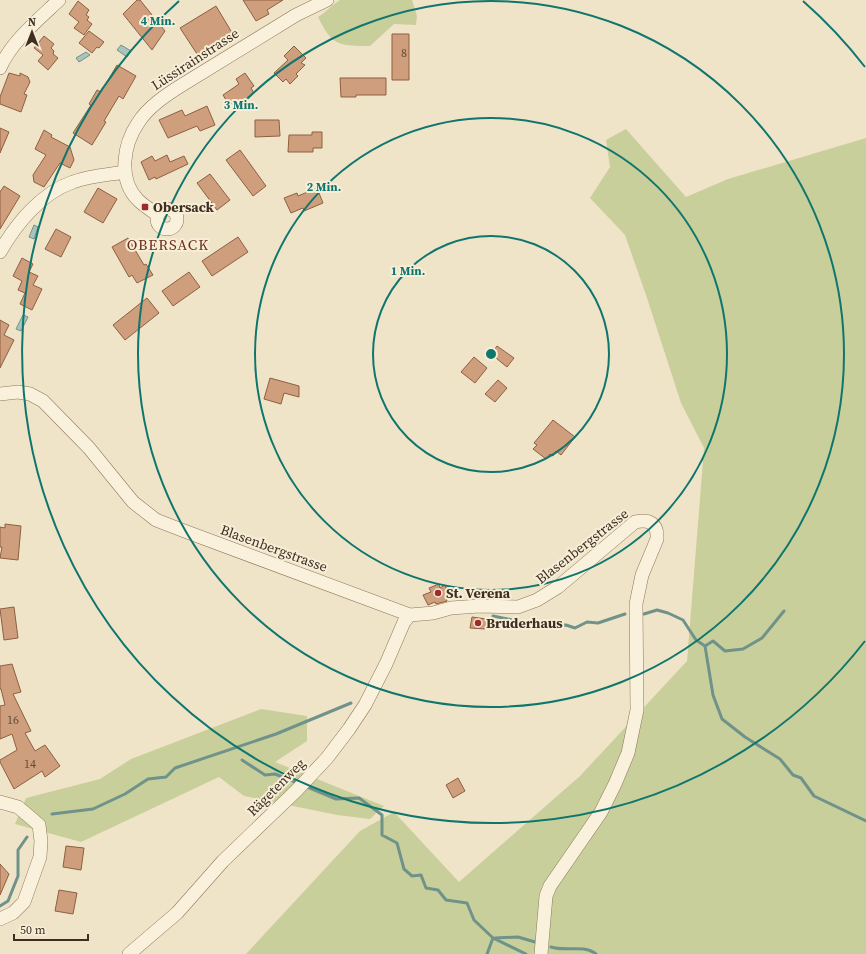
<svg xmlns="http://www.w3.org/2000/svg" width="866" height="954" viewBox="0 0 866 954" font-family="'Source Serif 4',serif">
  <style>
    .green { fill: #c9cf9b }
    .water { fill: #a9c4bc; stroke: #6f938a }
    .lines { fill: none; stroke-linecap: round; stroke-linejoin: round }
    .stream { stroke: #6f938a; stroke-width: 3 }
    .building { fill: #cf9f7d; stroke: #8d5f41 }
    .minor-casing { stroke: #8d765c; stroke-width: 14 }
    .minor { stroke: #faf1dc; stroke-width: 13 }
    .ring { fill: none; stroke: #0f766e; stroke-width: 2 }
    .poi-dot { fill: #9e2a2b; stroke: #f7eed8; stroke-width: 1.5 }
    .labels { text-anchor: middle; stroke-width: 4; stroke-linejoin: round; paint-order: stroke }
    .number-label { font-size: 12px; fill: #624a37 }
    .street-label { font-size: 14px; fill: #3d2e20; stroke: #f7eed8 }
    .poi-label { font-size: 14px; font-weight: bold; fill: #3d2e20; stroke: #f7eed8; text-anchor: start }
    .neighbourhood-label { font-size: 15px; letter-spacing: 1px; fill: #6b2e1e; stroke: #f7eed8 }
    .centre { fill: #0f766e; stroke: #f7eed8; stroke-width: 2 }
    .ring-label { font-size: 12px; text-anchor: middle; font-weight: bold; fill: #0f766e; stroke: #f7eed8; stroke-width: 4; stroke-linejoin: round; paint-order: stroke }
  </style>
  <rect width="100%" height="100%" fill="#f0e4c8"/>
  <path class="green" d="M340,0h72l5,16 -1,9 -22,-1 -24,22c-31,0 -38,0 -52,-29 8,-5 14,-12 22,-17z
    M626,129l60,68 42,-18 138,-41v816h-620l114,-123 34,-19 65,70 121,-106 107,-115 17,-213 -23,-45 -34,-105 -22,-63 -35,-37 20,-31 -4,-27z
    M261,709l46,7v25l-32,21 109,44 -14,13 -33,-4 -93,-19 -25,-19 -138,65 -66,-18 11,-26 74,-19 31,-20z"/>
  <path class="water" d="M121,45l10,6 -4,6 -10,-7z
    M86,52l4,3 -11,7 -3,-4z
    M34,225l4,2 -4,12 -5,-2z
    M23,315l5,2 -7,14 -5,-2z"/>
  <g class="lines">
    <path class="stream" d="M644,614l13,-4 11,3 15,7 13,20 9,6 8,49 9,24 23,18 35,22 13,16 8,3 13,18 52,25
      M493,616l49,10 24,-1 9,3 12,-6 11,1 27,-9
      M705,646l8,-5 12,10 18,-2 19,-11 22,-27
      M242,760l23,15 10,-1 23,9
      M305,786l31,13 23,-1 23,17v20l15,8 7,26 8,7 9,-1 5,13 12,2 8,10 21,3 7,17 19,18 33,16
      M52,814l41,-5 32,-15 23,-15 18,-2 9,-9 101,-34 75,-31
      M0,906l8,-5 10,-25v-26l9,-13
      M495,938l23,-1 17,5
      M551,947c15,5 32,-3 45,7
      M487,954l6,-16"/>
  </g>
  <path class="building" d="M137,0h3l25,31 -13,19 -29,-36z
    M243,0h40l-16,10 2,4 -13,7z
    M78,1l11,9 -3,5 3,2 -2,3 5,4 -8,11 -10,-7 5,-6 -10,-8z
    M216,6l18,30 -35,21 -19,-29z
    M89,31l15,11 -5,6 -2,-1 -5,6 -13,-10z
    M392,34h17v46h-17z
    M44,36l10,8 -3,4 3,3 -1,3 5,4 -10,12 -10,-9 5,-6 -9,-7z
    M294,46l12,12 -5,5 4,2 -9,9 2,2 -8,8 -4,-5 -3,3 -9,-9 14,-13 -4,-4z
    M117,65l19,11 -13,23 -4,-3 -15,25 2,1 -14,23 -19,-12 18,-28 -2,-1 8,-14 4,2z
    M9,73l11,3v-3l8,4 2,5 -6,12 3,1 -6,17 -21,-8v-7z
    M245,73l9,13 -3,2 3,5 -9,7 2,3 -11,7 -4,-7 -3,2 -6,-10 16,-11 -3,-5z
    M340,78h46v17h-30v2h-15z
    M207,106l8,19 -15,6 -3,-5 -29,12 -9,-18 23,-10 3,6z
    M255,120h24l1,16 -25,1z
    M0,128l9,4 -9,21z
    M44,130l8,5 -1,2 19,10 4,13 -4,8 -10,-5 -16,24 -10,-5 -1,-7 13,-20 -11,-6z
    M312,132h10v16h-9v4h-25l1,-17h23z
    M240,150l26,36 -13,10 -27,-36z
    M167,155l3,7 14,-6 4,8 -32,15 -1,-2 -6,3 -8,-18 11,-6 3,5z
    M210,174l20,26 -13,10 -20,-27z
    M4,186l16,10 -20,33v-37z
    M98,188l19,11 -14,24 -19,-11z
    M317,188l6,15 -19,8 -1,-3 -12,5 -7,-15 13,-5 1,3z
    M56,229l15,8 -10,20 -16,-8z
    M238,237l10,15 -36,24 -10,-15z
    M128,238l16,27 2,-1 7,11 -16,8 -5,-8 -3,2 -17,-30z
    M22,258l11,6 -4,8 9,4 -5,9 9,4 -10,21 -12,-6 5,-11 -7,-3 4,-9 -9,-5z
    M189,272l11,15 -27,19 -11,-15z
    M147,298l12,15 -34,27 -12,-15z
    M0,320l9,5 -5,10 10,5 -14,28z
    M497,346l17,12 -7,9 -16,-13z
    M474,357l13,11 -12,15 -14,-11z
    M270,378l29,8v11l-15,-4 -3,11 -17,-5z
    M498,380l9,8 -12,14 -10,-8z
    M553,420l22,17 -14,18 -5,-4 -3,5 -3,-2 -4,5 -13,-10 4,-4 -3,-2z
    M5,524l16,2 -3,34 -18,-2 2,-11h-2v-20l5,1z
    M439,584l1,4 5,-3 5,12 -4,1 1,3 -11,3 -1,-2 -7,3 -5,-10 8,-3 -2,-4z
    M14,607l4,31 -14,2 -4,-31z
    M472,617l14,2 -1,10 -15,-1z
    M12,664l9,28 -8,2 18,37 -6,2 10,18 10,-6 15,21 -15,11 -3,-6 -28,18 -14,-27v-2l17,-10 -5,-16 -12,5v-33l5,-1 -4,-16h-1v-23z
    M458,778l7,13 -12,7 -7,-13z
    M66,846l18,2 -3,22 -18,-3z
    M0,864l9,10 -9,21z
    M59,890l18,3 -4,21 -18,-3z"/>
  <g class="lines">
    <defs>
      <path id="minor" d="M0,68c11,-26 39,-49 59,-68
        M157 219a10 10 0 1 1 20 0a10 10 0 1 1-20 0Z
        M158,215c-7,-5 -14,-9 -20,-15 -20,-20 -15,-55 0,-77 10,-16 28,-28 44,-38l114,-70 31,-15
        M0,252c16,-28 41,-59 73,-70 16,-6 34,-7 52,-10
        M0,394l18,-2 12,2 13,7 46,47 44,54 23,18 31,12 223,83 23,-2 18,-5 28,-2 39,1 19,-7 21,-13 77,-65c14,-3 23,1 22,17l-15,36 -6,29 1,106 -9,43 -13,31 -14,28 -51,74 -4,10 -5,58
        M0,802l18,5 13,11 8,7 2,16 -1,16 -16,45 -11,11 -13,6
        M129,954l48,-41 46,-52 73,-70 31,-33 22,-29 16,-24 21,-41 18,-42 6,-7"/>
    </defs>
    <use href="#minor" class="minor-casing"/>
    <use href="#minor" class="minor"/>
  </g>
  <g class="ring">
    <circle cx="491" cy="354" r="118"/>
    <circle cx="491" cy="354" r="236"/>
    <circle cx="491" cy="354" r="353"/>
    <path d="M865 641A471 471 0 1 1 179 1M803 1A471 471 0 0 1 865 67"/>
  </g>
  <g class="poi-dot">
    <rect x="141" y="203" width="8" height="8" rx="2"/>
    <circle cx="438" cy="593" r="4"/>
    <circle cx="478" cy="623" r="4"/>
  </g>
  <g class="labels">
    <g class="number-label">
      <text x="404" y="57">8</text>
      <text x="13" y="724">16</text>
      <text x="30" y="768">14</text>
    </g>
    <g class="street-label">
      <text transform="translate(195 59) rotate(-33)" y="5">Lüssirainstrasse</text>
      <text transform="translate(582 546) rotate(-38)" y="5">Blasenbergstrasse</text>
      <text transform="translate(274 548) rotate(20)" y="5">Blasenbergstrasse</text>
      <text transform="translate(276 787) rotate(-45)" y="5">Rägetenweg</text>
    </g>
    <g class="poi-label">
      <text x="153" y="212">Obersack</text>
      <text x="446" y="598">St. Verena</text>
      <text x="486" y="628">Bruderhaus</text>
    </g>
    <g class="neighbourhood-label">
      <text x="168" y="250">OBERSACK</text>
    </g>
  </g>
  <circle cx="491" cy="354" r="6" class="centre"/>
  <g class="ring-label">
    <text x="158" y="25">4 Min.</text>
    <text x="241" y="109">3 Min.</text>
    <text x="324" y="191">2 Min.</text>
    <text x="408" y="275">1 Min.</text>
  </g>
  <g transform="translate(32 32)" stroke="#f7eed8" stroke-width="3" paint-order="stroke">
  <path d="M0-3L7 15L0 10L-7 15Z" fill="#3d2e20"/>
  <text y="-6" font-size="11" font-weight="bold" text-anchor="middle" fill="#3d2e20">N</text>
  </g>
  <path d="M14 934v6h74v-6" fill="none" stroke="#3d2e20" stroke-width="2"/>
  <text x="20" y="934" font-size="12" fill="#3d2e20" stroke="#f7eed8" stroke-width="3" paint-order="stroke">50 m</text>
</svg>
